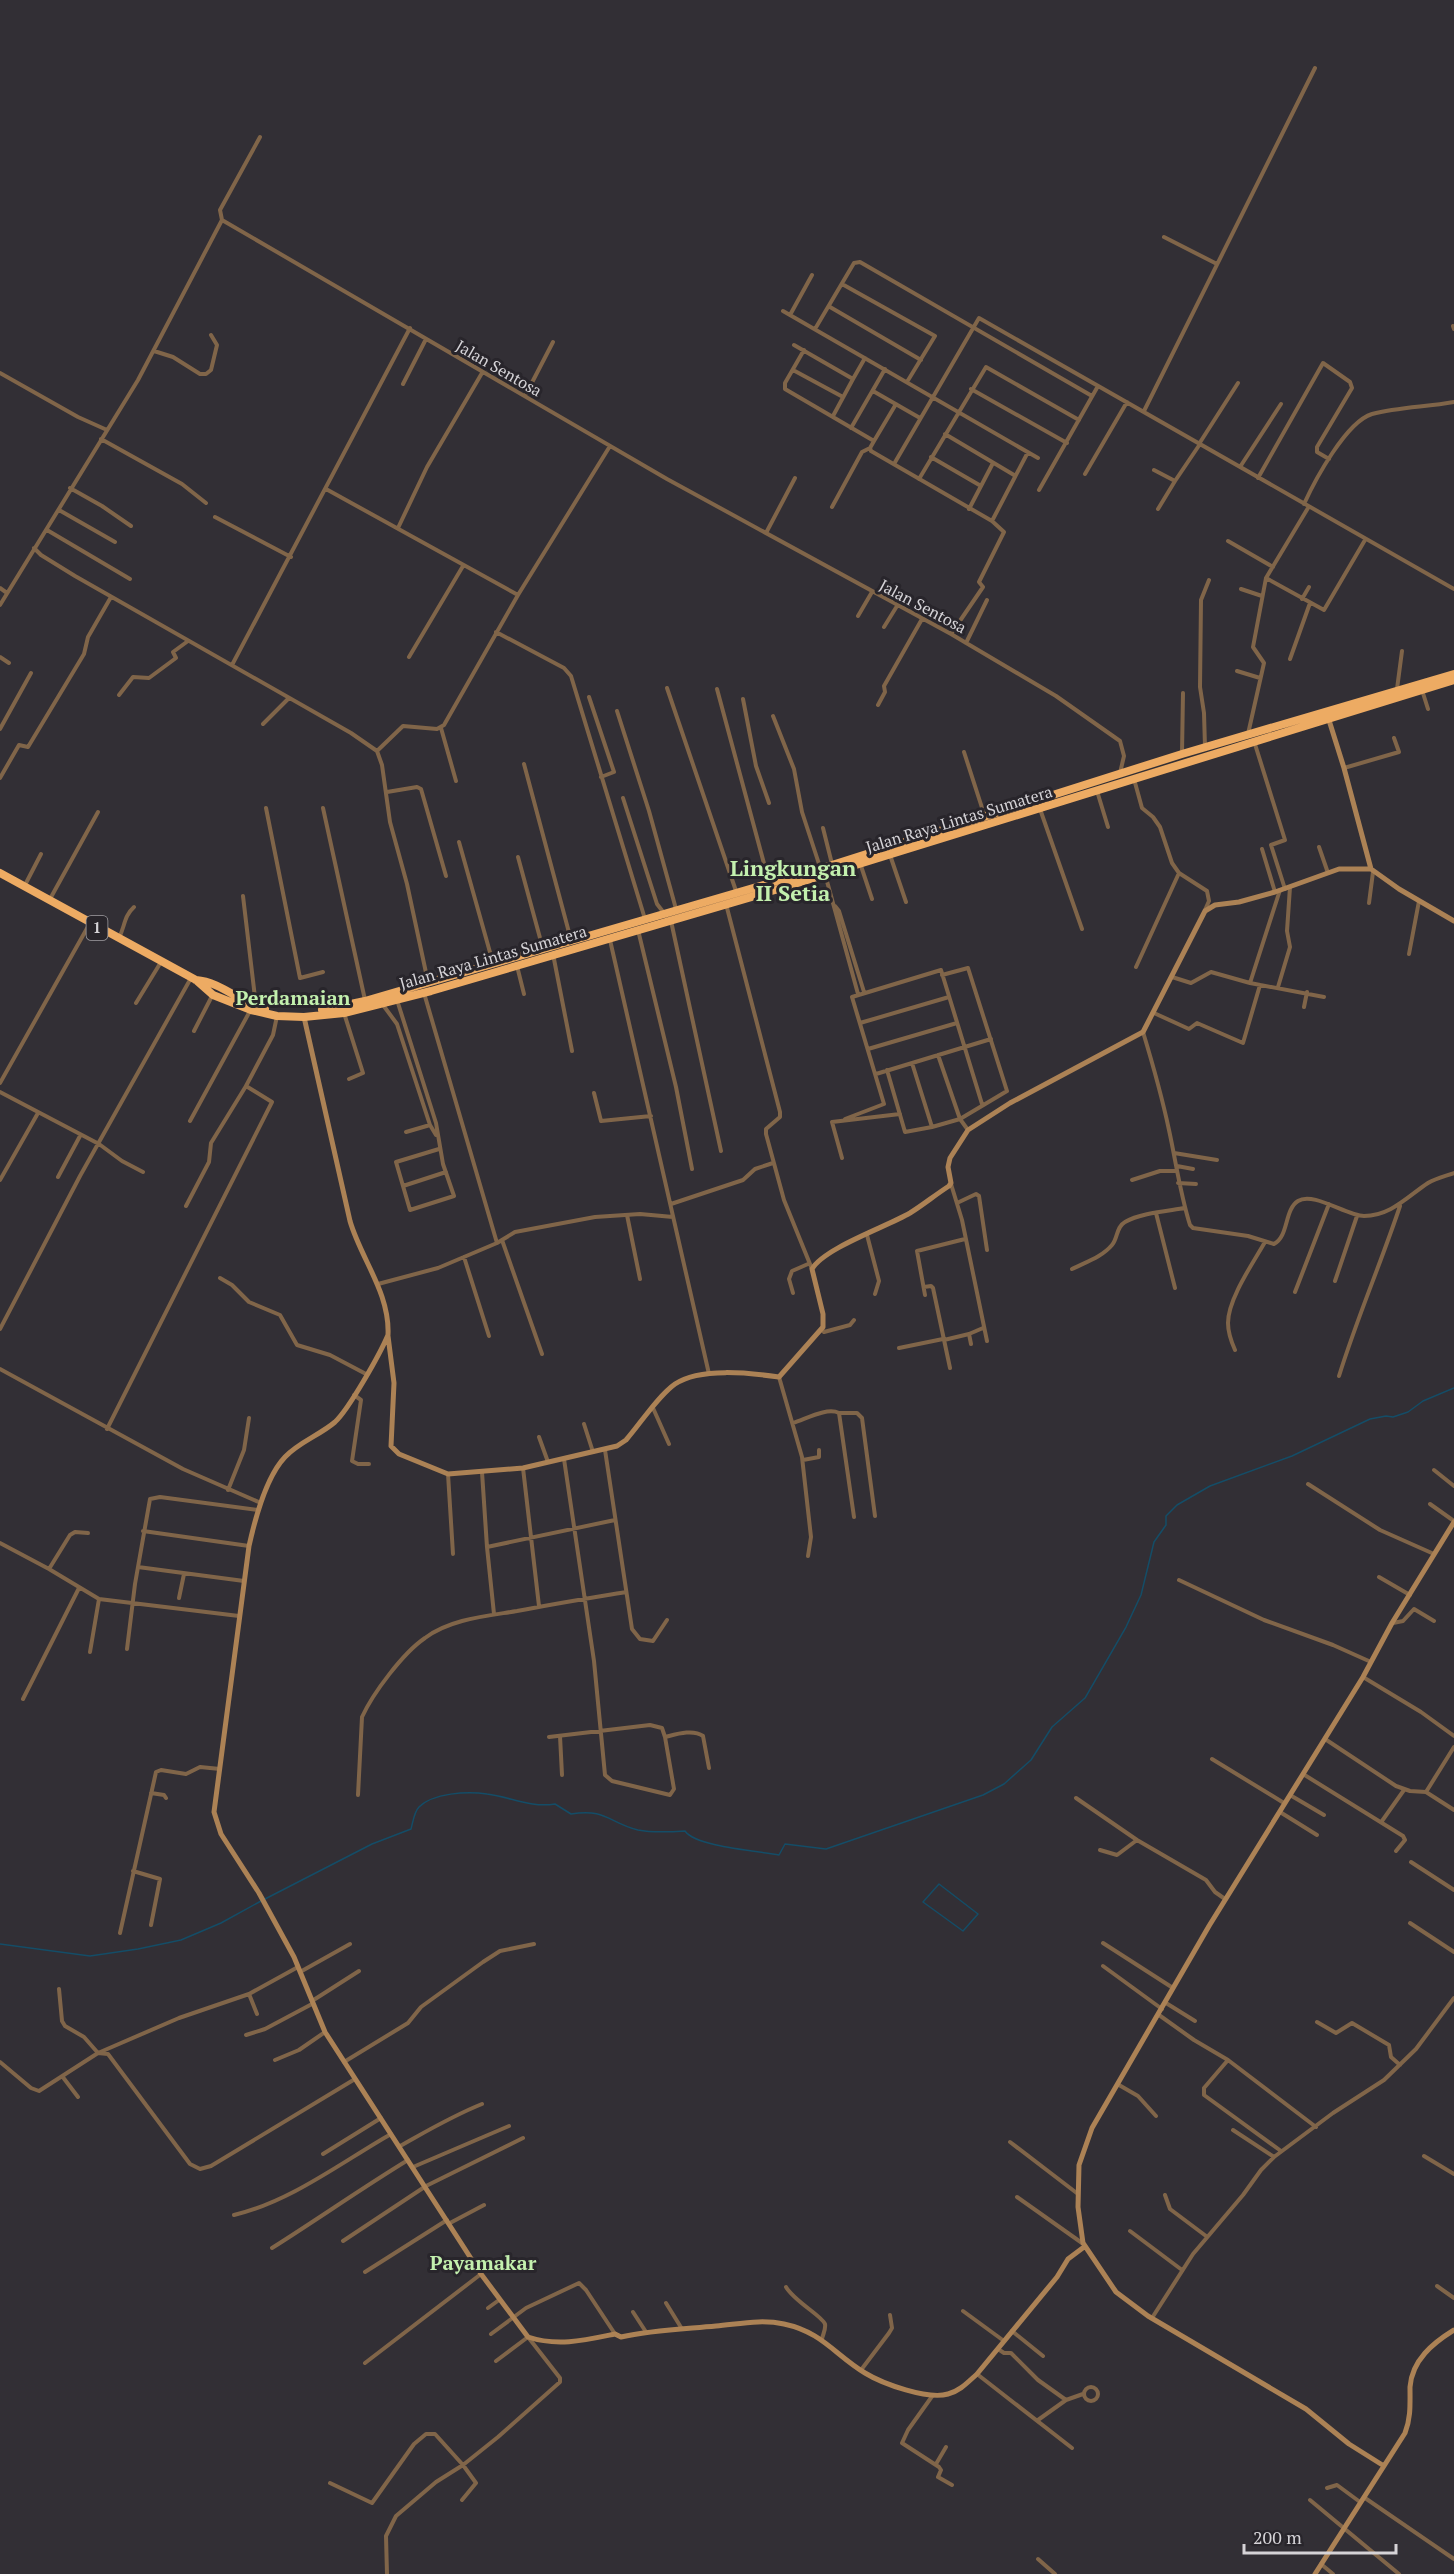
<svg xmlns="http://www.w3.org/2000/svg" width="1454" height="2574" viewBox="0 0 1454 2574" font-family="'PT Serif',serif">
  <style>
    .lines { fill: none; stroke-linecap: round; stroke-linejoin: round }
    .stream { stroke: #144d67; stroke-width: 1.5 }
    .street { stroke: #806549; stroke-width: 4 }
    .secondary { stroke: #ac8255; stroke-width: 5 }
    .highway { stroke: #edab63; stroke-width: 8 }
    .labels { text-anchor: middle; stroke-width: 6; stroke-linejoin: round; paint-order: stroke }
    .shield { fill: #28252b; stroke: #a19fa3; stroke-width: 1.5 }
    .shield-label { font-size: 15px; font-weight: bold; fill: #d5d3d7 }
    .street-label { font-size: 16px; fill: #d5d3d7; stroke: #28252b }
    .quarter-label { font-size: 20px; font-weight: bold; fill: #c3f0ae; stroke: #28252b }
    .district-label { font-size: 22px; font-weight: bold; fill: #c3f0ae; stroke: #28252b }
  </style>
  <rect width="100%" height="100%" fill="#322f35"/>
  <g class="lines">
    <path class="stream" d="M939,1884l39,30 -15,17 -40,-29z
      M265,1899l107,-55 39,-15c2,-7 3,-17 8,-22 14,-14 48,-16 68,-13 24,3 43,14 68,10l16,10c35,-6 38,9 67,16 15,3 32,2 47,1 11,16 74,20 94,24l6,-11 41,5 157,-54 21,-11 27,-24 21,-33 33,-29 41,-71 15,-32 13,-53 12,-17v-9l11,-11 33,-19 82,-30 78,-37 16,-3 7,1 15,-5 15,-11 31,-13
      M0,1944l90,12 48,-7 43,-9 40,-17 40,-22"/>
    <path class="street" d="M222,220l-2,-10 40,-73
      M1164,237l53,27
      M842,284l93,52 -28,46
      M830,307l91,53
      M783,311l255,147
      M790,315l22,-40
      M1453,326l1,3
      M815,329l39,-66 6,-1 232,134
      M794,345l59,34 -20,37
      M804,350l-19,33v6l89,52 -4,7 1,3 121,70 36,-69
      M154,351l19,6 27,17h6l5,-4 6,-25 -6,-10
      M793,370l50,27
      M0,373l78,44 29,13
      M853,379l12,-21
      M403,384l23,-45
      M971,389l96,54
      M873,391l47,27
      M525,396l28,-54
      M1144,411l171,-343
      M851,428l34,-59
      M945,434l69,41
      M101,439l81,45 24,19
      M874,441l22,-37
      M1199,444l39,-61
      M931,457l50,29
      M894,464l85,-146 475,271
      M1240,467l41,-63
      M1154,470l21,11 25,-37
      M1085,474l42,-72
      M1258,478l65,-115 27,19 2,6 -35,59v5l12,7
      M919,479l67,-112 93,53
      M70,488l32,18 29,20
      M326,489l192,106
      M1039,490l59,-104
      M1304,504c11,-24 42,-82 68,-90 27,-7 55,-7 82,-12
      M832,507l30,-55 8,-4
      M969,509l24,-46
      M1158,509l17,-28
      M59,510l56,32
      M215,517l76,40
      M398,528l29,-61 55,-94
      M47,530l83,49
      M766,533l29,-55
      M1228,541l45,26
      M34,548l7,7 34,21 276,157 26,18 5,14 8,57 17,62 21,98
      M1266,578l58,32 41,-70
      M0,588l7,5
      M1241,589l21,7
      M1302,599l7,-12
      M0,605l138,-225 84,-160 445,259 284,155 105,62 64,45 4,15 -4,17
      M858,616l14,-24
      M884,627l13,-21
      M496,632l68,36 7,8 74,243
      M951,634l32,-47 -4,-5 25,-50 -12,-11
      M966,643l21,-43
      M0,657l9,6
      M409,657l54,-91
      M1290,659l20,-56
      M232,665l178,-337
      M1237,671l23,7
      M667,688l69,203
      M717,689l52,193
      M1397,689l5,-38
      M1422,690l6,19
      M119,695l14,-18 16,1 27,-20 -3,-6 15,-11
      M589,697l25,75 -13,5
      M743,699l13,67 13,37
      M878,705l7,-13 -1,-6 38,-67
      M617,711l32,100 27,98
      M773,716l21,53 8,43 18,55
      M263,724l26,-26
      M441,728l15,53
      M0,729l31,-56
      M1248,734l16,-71 -11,-16 13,-69 42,-70
      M1254,741l31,99 -14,5 14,44
      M1205,747l-1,-34 -4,-26 1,-87 8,-20
      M377,751l26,-25 34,3 7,-4 74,-130 92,-149
      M964,752l21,65
      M1182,753l1,-60
      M524,764l47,176
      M1344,768l55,-16 -5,-14
      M0,778l19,-33 9,2 56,-93 4,-17 23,-40
      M1134,779l8,29 11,9 7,10 12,36 7,10 28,18 2,10 -4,9
      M1097,791l11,36
      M387,792l30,-5 4,2 25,87
      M623,798l34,106 7,9
      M266,808l34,170 23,-6
      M323,808l42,192
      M1040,809l42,120
      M823,828l9,36
      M459,842l34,121
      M1319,847l9,26
      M1262,849l13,43
      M890,855l16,47
      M518,857l25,92
      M860,863l12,36
      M825,874l33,120
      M25,885l16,-31
      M243,896l13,110
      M50,899l48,-87
      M1369,903l4,-31
      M726,904l54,208v5l-14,12v5l18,66 28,69
      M835,906l4,5 25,81
      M671,921l50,230
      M638,930l38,157 16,82
      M119,938c6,-12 5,-22 15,-31
      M610,940l99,434
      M553,954l19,97
      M1409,954l10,-53
      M517,966l7,28
      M1136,967l43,-94
      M1172,977l19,6 20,-11 39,11 74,14
      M1250,983l30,-93
      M1278,987l12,-40 -3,-16 3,-44
      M424,993l73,250
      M397,1000l39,123 7,41 11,32 -44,14 -14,-48 43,-13
      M136,1003l25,-41
      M383,1005l14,19 33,101 6,10
      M1304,1007l3,-15
      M344,1013l19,60 -14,6
      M1154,1013l35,16 8,-6 46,20 17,-58
      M860,1023l89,-26
      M194,1031l18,-35
      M1143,1032c10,33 19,65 26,98 7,32 11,63 21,95l3,3 55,8 26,8c15,-8 10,-34 24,-43 15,-10 49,15 66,15 27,0 44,-20 64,-33 8,-5 18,-7 26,-10
      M868,1049l89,-26
      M938,1055l22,64 8,11
      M912,1063l20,64
      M887,1070l18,62 27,-5 28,-8 47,-28 -39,-123 -26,7
      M876,1074l115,-35
      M0,1083l90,-160
      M0,1092l99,52 23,17 21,11
      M594,1093l7,28 50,-5
      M845,1119l39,-15 -32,-107 89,-27 41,134
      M190,1121l60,-110
      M406,1132l24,-7
      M1174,1153l43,7
      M842,1158l-10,-36 68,-8
      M1177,1166l16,3
      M58,1177l22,-41
      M0,1180l38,-67
      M1132,1180l28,-9h16
      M1178,1183l18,1
      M951,1184l11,36 25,121
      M403,1186l43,-14
      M957,1203l19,-9 3,2 8,54
      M671,1204l72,-24 12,-11 18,-6
      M186,1206l23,-44 2,-19 35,-57
      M1156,1213l19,75
      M627,1215l13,64
      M867,1235l12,46 -4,13
      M502,1240l40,114
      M464,1257l25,79
      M1072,1269c14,-7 30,-12 40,-24 6,-7 4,-18 13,-23 15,-9 43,-11 60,-14
      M220,1278l12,7 17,17 31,13 17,30 33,10 36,19
      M1335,1281l22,-65
      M378,1284l60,-16 59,-25 18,-11 80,-15 45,-3 33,3
      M924,1287l7,-1 2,2 17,80
      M1295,1292l34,-88
      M793,1293l-4,-14 3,-8 16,-7
      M925,1295l-8,-44 48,-12
      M0,1329l80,-153 111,-198
      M822,1330l2,2 26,-7 4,-5
      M969,1334l2,10
      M944,1340l25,-6 14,-6
      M899,1348l44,-9
      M1235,1350c-4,-9 -7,-18 -7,-27 0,-24 25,-60 37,-81
      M0,1369l183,100 78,34
      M1339,1376c18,-58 42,-113 61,-170
      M779,1377l23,80 9,80 -3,19
      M354,1395l7,5 -9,61 6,3h11
      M653,1408l16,36
      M839,1413h18l5,5 13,98
      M793,1423c13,-4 34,-16 46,-10l15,104
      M584,1424l9,28
      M107,1429l165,-327 -26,-16 27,-51 4,-19
      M539,1437l9,25
      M605,1450l27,179 8,10 13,2 14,-21
      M564,1459l30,202 11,114 7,6 58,14 4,-6 -9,-52c12,-3 28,-8 38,-1l6,32
      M803,1460l16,-3v-7
      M523,1468l16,138
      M1434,1470l20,16
      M482,1472l5,75 7,67
      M448,1474l5,80
      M1308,1484l72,46 54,24
      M228,1490l16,-40 5,-32
      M1430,1504l24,17
      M143,1531l106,15
      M0,1543l49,26 50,30 140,17
      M487,1547l128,-27
      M138,1567l106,14
      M49,1569l21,-34 5,-3 13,1
      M1379,1577l31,18
      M1179,1580l85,40 69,25 38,17
      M179,1598l5,-24
      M1393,1623l10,-2 11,-12 20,12
      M127,1649l8,-65 15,-85 10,-2 98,13
      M90,1652l9,-53
      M1363,1677l58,35 33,24
      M23,1699l56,-111
      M560,1736l2,39
      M549,1737l101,-12 12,3 3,9
      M1325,1739l71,47 14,5 16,1 28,18
      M1212,1759l72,44
      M1303,1774l100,62 2,4 -9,11
      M1426,1792l28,-45
      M151,1793l13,2 2,3
      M358,1795l4,-78c11,-24 41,-64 63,-79 25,-19 62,-22 92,-27 36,-7 73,-13 109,-19
      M1290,1795l34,20
      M1076,1798l61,42 69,40 9,12 10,7
      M1280,1812l37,23
      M1382,1821l22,-31
      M1100,1850l17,5 20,-15
      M1411,1862l43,28
      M133,1871l27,8 -9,46
      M1410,1923l44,29
      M120,1933l36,-161 5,-2 25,4 14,-7 20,2
      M1103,1943l70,45
      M1103,1966l59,43
      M300,1972l50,-28
      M59,1989l3,32 3,5 19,11 14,16 10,1 82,110 10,5 11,-3 144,-87
      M249,1994l8,20
      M312,2001l47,-30
      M1166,2003l29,18
      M1159,2015l35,25 34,20 88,67
      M1317,2022l19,11 16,-10 37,22 2,12 9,8
      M246,2035l19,-6 47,-25
      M275,2060l24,-10 26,-18
      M1228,2060l-24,28v7l77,56
      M0,2062l31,26 8,3 59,-38 81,-35 70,-24 49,-27
      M344,2062l64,-39 13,-16 62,-45 17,-11 34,-7
      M62,2076l16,21
      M1119,2085l19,11 18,20
      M1233,2130l41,27
      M1010,2142l68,52
      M400,2146c27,-15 52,-30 82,-42
      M323,2154l58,-36
      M1424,2156l30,18
      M413,2167l96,-41
      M1165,2195l5,14 36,27
      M1017,2197l65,46
      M234,2215c56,-13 108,-53 157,-81
      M450,2223l34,-18
      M1130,2231l52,39
      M343,2241l83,-55 97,-48
      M272,2248c46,-29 90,-60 136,-88
      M365,2272l82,-52
      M1437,2286l17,12
      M786,2287c8,14 36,29 39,37 1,5 -2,10 -3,15
      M666,2303l16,26
      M488,2308l11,-8
      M963,2311l41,30
      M633,2312l13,20
      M1152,2318l41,-64 50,-59 18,-25 13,-13 59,-44 51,-33 32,-31 38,-51
      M1012,2331l31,25
      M491,2334l35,-26 53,-25 7,7 29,44
      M998,2349l6,4h7l27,27 28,20
      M365,2363l116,-89
      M861,2370l28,-37 3,-5 -2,-13
      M977,2374l95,74
      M1084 2394a7 7 0 1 1 14 0a7 7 0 1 1-14 0Z
      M933,2395l-25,35 -6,13 37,24 2,3 -3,7 14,8
      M1038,2420l28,-20 17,-6
      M936,2464l10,-17
      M330,2483l42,20 42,-59 12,-10h9l28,31 13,18 -14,17
      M1327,2488l10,-3 23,17
      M1365,2498l89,61
      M1310,2500l89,74
      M1038,2559l17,15
      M1321,2564l12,10
      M387,2574l-1,-38 10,-20 40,-34 27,-17 35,-28 62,-55v-4l-32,-41 -32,24"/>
    <path class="secondary" d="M1328,717l16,51 27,101 28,20 55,32
      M304,1017l46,204c11,38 40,72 38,114 -8,19 -39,74 -53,87 -15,13 -36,20 -50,35 -19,20 -30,62 -36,89l-35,266 7,22 38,59 35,64 31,75 156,242 47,63c30,10 58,3 87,-3l6,3c31,-7 63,-8 95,-11 23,-2 45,-7 68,-2 38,8 51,31 81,49 18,11 63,27 83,21 12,-3 20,-12 29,-20l80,-97 11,-18 16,-12
      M388,1336l6,47 -3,63 8,8 49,20 75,-6 94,-22 9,-6c14,-16 32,-44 49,-56 25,-17 75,-11 104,-7l44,-50v-13l-11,-45c12,-21 74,-42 98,-56 13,-8 25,-18 39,-27l2,-3 -3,-16 2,-9 18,-28 42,-27 133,-71 62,-121 10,-6 24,-3 36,-10 64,-23h32
      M1384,2466l-35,-22 -43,-35 -158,-93 -32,-24 -33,-49 -5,-36 1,-42 13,-37 117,-202 154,-249 29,-54 62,-101
      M1315,2574l90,-141c6,-15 5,-29 5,-46 2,-27 23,-44 44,-57"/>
    <path class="highway" d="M0,873l196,107 17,15 38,15 26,6 27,1 40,-4 87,-22 344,-101 679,-210
      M196,980c26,2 44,23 69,29
      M322,1010l43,-9 467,-136 350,-111 272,-80"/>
  </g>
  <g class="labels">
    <rect class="shield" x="86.5" y="916" width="21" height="24" rx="4.5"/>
    <g class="shield-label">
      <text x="97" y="933">1</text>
    </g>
    <g class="street-label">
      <text transform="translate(499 368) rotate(30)" y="6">Jalan Sentosa</text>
      <text transform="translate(923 606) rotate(28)" y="6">Jalan Sentosa</text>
      <text transform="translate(959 819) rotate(-17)" y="6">Jalan Raya Lintas Sumatera</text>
      <text transform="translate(493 957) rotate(-16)" y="6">Jalan Raya Lintas Sumatera</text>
    </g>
    <g class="quarter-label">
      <text x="293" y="1005">Perdamaian</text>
      <text x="483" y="2270">Payamakar</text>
    </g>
    <g class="district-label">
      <text x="793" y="876">Lingkungan<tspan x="793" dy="25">II Setia</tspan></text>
    </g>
  </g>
  <path d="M1244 2544v9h152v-9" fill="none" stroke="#d5d3d7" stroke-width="3"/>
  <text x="1253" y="2544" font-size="18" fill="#d5d3d7" stroke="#28252b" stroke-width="4.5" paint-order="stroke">200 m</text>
</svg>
